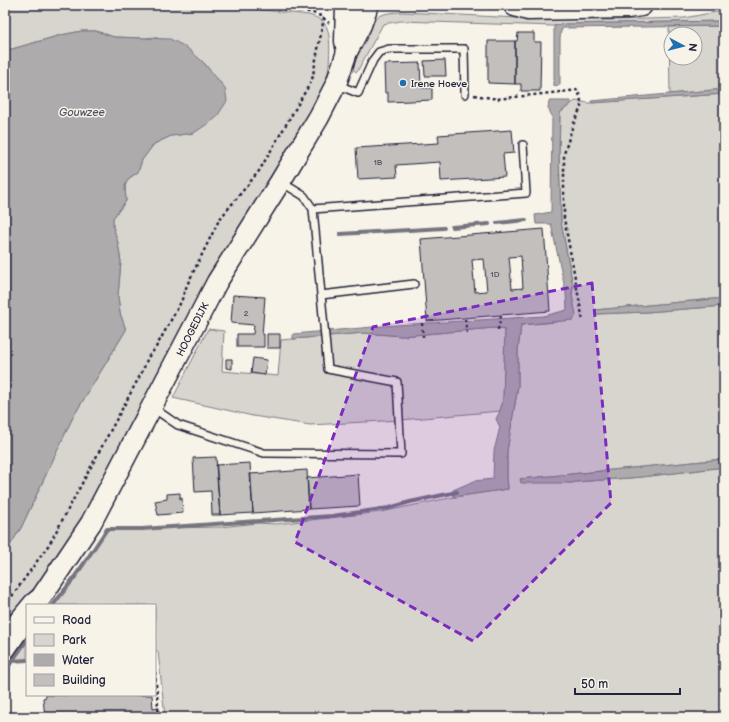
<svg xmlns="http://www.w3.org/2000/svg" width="729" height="722" viewBox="0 0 729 722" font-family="'Balsamiq Sans',sans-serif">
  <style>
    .green { fill: #d8d5cf; stroke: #7d7c85; fill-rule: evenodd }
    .water { fill: #aeabad; stroke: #76747f }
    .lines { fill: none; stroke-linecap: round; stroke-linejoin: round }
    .stream { stroke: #76747f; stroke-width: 4 }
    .building { fill: #c2bfbd; stroke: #22223b; fill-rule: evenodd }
    .lane-casing { stroke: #22223b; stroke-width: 10 }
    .secondary-casing { stroke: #22223b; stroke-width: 23 }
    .primary-casing { stroke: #22223b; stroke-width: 25 }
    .path { stroke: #22223b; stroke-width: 2.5; stroke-dasharray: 3 3; stroke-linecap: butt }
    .lane { stroke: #f7f3e8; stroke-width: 7 }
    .secondary { stroke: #f7f3e8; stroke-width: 20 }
    .primary { stroke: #f7f3e8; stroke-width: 22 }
    .marked { fill: #7b2cbf; fill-opacity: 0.2; stroke: #7b2cbf; stroke-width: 3; stroke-dasharray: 8 5; stroke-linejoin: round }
    .poi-dot { fill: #1f6fb2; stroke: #f7f3e8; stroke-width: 1.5 }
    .labels { text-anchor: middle; stroke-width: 3; stroke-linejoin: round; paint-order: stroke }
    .number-label { font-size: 8px; fill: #4a495c }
    .poi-label { font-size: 10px; fill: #22223b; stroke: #f7f3e8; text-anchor: start }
    .street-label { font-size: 10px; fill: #22223b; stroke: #f7f3e8 }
    .water-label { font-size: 11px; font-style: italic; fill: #535263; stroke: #f7f3e8 }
  </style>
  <rect width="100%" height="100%" fill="#f7f3e8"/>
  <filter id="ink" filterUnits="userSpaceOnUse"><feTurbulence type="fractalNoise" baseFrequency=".025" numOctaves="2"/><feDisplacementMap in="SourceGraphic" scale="8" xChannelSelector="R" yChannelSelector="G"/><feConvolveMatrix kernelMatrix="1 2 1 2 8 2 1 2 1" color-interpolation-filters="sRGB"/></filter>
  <g filter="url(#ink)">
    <path class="green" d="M5,5h213l91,10c5,2 13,4 16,9 8,11 4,47 1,60l-217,393 -56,92 -28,28 -20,26v-70l16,-25 52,-111 53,-87 -6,-17 -2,-17 3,-34 -3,-19 -5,-16v-9l13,-17 -1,-15 3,-7 10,-7 4,-12 12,-16 17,-8 23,-3 31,-45 -22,-26 -48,-25 -10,1 -31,-1 -18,-6h-14l-21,4 -56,16z
      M404,12l132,7 73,1 75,-2 32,-6h8v9l-159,3 -11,2 -153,-5 -18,3 -26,48 -7,-4 23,-49c10,-6 19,-7 31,-7z
      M724,26v63l-54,5 -1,-67zM671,34h24v24h-24z
      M724,94v204l-129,12 1,4 51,-2 77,-6v153l-204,20 51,4 5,-1 66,-5 82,-10v250h-559l-7,-66h-3v-46h-103l55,-76 114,-2 37,-4 18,1 105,-12 73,-15 54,-8 -1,-13v-25l11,-65v-35l3,-26 35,-3 20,-7 -4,-19 1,-10 -12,-64 -2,-69 1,-40 15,-12 14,2z
      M494,328l11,2 -2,71 -3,10 -99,9 -91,5 -57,-9 -80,-18 35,-69 16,2 -2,40 56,5 3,-36 83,-7 38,3z
      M27,639v21l-16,1z"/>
    <path class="water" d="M724,21v5l-161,2 -2,3 -1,7v47l-6,1v-60l11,-2z
      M82,31h14l18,6 56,2 16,8 17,15 22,26 2,13 -11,17 -22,15 -23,3 -17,8 -12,16 -4,12 -10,7 -3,7 1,15 -13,17v8l5,17 3,19 -3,34 2,17 6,17 -53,87 -52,111 -16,25v-502l56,-16z
      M724,89v5l-132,9 -1,-2z
      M549,101h22v2l-11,10 -1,40 2,69 12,64 -1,10 4,19 -3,5 -52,5 -3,25v36l-11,65v25l1,13 -54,8 -1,-7 21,-9 19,-2 1,-28 6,-24 -4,-8 4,-8 3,-10 2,-71 -11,-2 -92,8 -38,-3 -71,6v-5l103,-9 148,-9 23,-6 -1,-17 -15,-69h-15l-1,-9 16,-3 1,-96 -4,-8z
      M724,298v8l-77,6 -51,2 -1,-4z
      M724,459v8l-82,10 -66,5 -5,1h-50l-1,-4z"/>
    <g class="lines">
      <path class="stream" d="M497,223l29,-3
        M452,227l37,-3
        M340,234l104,-6
        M53,605l22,-28 32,-48h35l190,-13 57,-8 21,-6 47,-10
        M11,661l16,-1
        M5,671l22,-31"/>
    </g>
    <path class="building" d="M518,33h16v9h7l-1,49h-19v-7h-6v-43h2z
      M488,41h27v43l-27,-1z
      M445,60l1,16h-21l-1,-15z
      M420,63l1,25h11v12l-44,2v-9h-3l-1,-29z
      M512,130l2,23 -11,1 2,23 -64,4 -1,-19 -44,3 1,12 -39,2 -2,-31 83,-5 -1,-8z
      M544,229l6,82 -123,10 -6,-82zM521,256l2,32 -11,1 -3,-32zM484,259l3,32 -12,1 -3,-32z
      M233,295l32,2 -3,38 2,-1v13h-27v-13h16l1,-9 -23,-2z
      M267,334h13v14h-13z
      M253,358l14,2 -2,15 -14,-2z
      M226,359h6v10l-6,-1z
      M216,457l4,58h-8l-1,-24 -16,1 -2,-34z
      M250,463l3,50 -33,2 -4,-50z
      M307,470l2,39 -56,4 -3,-39z
      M358,474l2,32 -51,3 -2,-31z
      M180,493v6l2,-1 1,15 -25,2 -3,-14 12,-2v-5z
      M46,695h106l1,13 5,-1 1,10h-114l-2,-19 3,-1z"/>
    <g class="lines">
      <defs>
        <path id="lane" d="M338,85l20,8 15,-33 6,-8 10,-3h75l1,45
          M281,182l23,14 9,13 213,-16 -3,-48
          M321,295l93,-11
          M153,408l25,17 86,28 137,1 -4,-72 -69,-13 -15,-160
          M5,628l24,-29 5,-4"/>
        <path id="secondary" d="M346,5l-1,36 2,11
          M36,605l55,-82 126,-241 63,-100 39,-65 17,-33 11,-32 14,-27 7,-20
          M5,649l22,-32"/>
        <path id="primary" d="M515,5l13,4 99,-2 14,-2"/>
      </defs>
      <use href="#lane" class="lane-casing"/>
      <use href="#secondary" class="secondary-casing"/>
      <use href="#primary" class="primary-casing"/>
      <path class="path" d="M241,5l69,7 11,4 8,7
        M303,11l1,-6
        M474,95l23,4 81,-9 3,11v6l-8,18 -9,29v64l19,103
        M465,319l2,14
        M422,323l1,14
        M498,330l3,-14
        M5,606l45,-63 93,-173 5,-13 7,-8 26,-47 6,-17 32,-65 40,-49 53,-91 12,-62
        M155,672l4,45"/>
      <use href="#lane" class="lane"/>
      <use href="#secondary" class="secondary"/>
      <use href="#primary" class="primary"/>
    </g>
  </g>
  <path class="marked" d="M592,283l19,220 -138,138 -178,-99 78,-215z"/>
  <circle class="poi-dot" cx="403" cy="83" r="4"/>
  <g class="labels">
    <g class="number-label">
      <text x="378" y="165">1B</text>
      <text x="495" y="277">1D</text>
      <text x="246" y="316">2</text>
    </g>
    <g class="poi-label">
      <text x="411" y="87">Irene Hoeve</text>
    </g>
    <g class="street-label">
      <text transform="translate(192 329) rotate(-63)" y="4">HOOGEDIJK</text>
    </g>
    <g class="water-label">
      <text x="82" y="116">Gouwzee</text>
    </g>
  </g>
  <rect width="729" height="722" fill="none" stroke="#f7f3e8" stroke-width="20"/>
  <rect x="10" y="10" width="709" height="702" fill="none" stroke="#22223b" stroke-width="1.5" filter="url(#ink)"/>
  <rect x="26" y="604" width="130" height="92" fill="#f7f3e8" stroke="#a29fa3"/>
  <rect x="34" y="617" width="20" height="6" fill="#f7f3e8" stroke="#a29fa3"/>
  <text x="62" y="624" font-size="12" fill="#22223b">Road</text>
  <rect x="34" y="634" width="20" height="12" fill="#d8d5cf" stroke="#a29fa3"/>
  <text x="62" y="644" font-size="12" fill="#22223b">Park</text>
  <rect x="34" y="654" width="20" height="12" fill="#aeabad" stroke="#a29fa3"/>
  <text x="62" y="664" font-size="12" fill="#22223b">Water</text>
  <rect x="34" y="674" width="20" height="12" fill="#c2bfbd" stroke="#a29fa3"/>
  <text x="62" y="684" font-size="12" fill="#22223b">Building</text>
  <g transform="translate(683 46) rotate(97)"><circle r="19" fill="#f7f3e8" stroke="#a29fa3"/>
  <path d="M0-3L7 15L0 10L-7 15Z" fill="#1f6fb2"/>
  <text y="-6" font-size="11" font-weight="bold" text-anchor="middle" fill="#22223b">N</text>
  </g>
  <path d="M575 688v6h105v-6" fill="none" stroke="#22223b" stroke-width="2"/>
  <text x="581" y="688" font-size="12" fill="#22223b" stroke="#f7f3e8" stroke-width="3" paint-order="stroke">50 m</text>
</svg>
